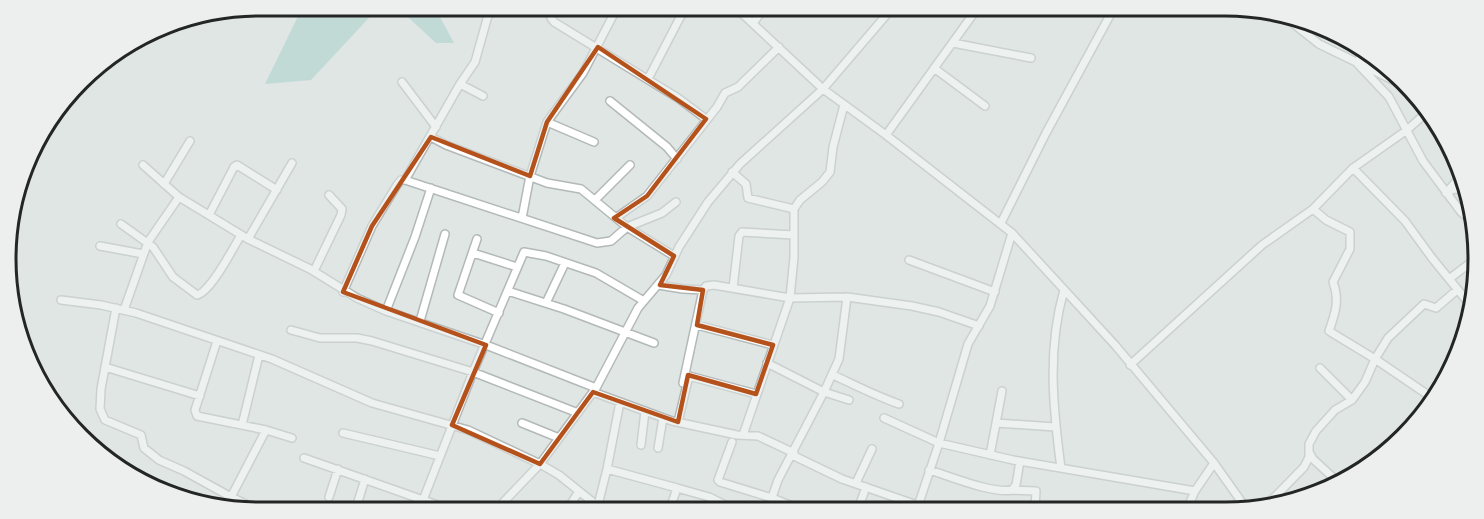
<svg xmlns="http://www.w3.org/2000/svg" width="1484" height="519" viewBox="0 0 1484 519" font-family="Rubik,sans-serif">
  <style>
    .green { fill: #a0cdc4 }
    .lines { fill: none; stroke-linecap: round; stroke-linejoin: round }
    .river { stroke: #64a196; stroke-width: 10 }
    .minor-casing { stroke: #b3b9b8; stroke-width: 10 }
    .minor { stroke: #fff; stroke-width: 7 }
    .marked { fill: none; stroke: #b5521c; stroke-width: 4.5; stroke-linejoin: round }
    .rim { fill: none; stroke: #242626; stroke-width: 3 }
  </style>
  <rect width="100%" height="100%" fill="#dfe6e4"/>
  <path class="green" d="M303,6h77l-69,74 -46,4z
    M392,6h42l20,37h-18l-26,-24z"/>
  <g class="lines">
    <path class="river" d="M92,70l24,-15"/>
    <defs>
      <path id="minor" d="M556,6l-5,12 3,4 124,76 28,21
        M734,6l89,83 63,46 126,98 103,112 99,118 34,48
        M1055,6l6,2
        M1281,13l9,8
        M1291,15l-1,6 29,23 37,18 33,35 34,64 38,51 14,11
        M753,23l13,-17
        M953,43l78,15
        M1369,53l-13,9 45,22
        M934,68l51,38
        M648,79l38,-73
        M402,82l34,45
        M460,84l23,12
        M610,101l57,46 10,12
        M547,122l47,20
        M886,135l93,-129
        M431,137l15,8 101,38 34,6 46,38 35,-14 14,-11
        M143,165l36,32 69,42 62,30 47,29 29,13 100,34 110,43
        M1353,168l52,53 27,37 39,48
        M732,172l14,12 2,14 46,11
        M405,180l55,-96 15,-22 12,-43 6,-13
        M164,184l26,-43
        M1449,192l4,-3 11,1
        M1446,193l13,-15
        M595,200l35,-35
        M1313,209l13,11 24,12v17l-17,33c7,18 2,32 -4,49l46,28 59,40
        M209,215l25,-48 3,-2 40,25
        M617,217l30,-21 70,-89 8,-14 13,-6 41,-40
        M522,218l8,-42 17,-54 36,-49 35,-67
        M1001,223l45,-90 69,-127
        M121,224l32,23 20,30 24,18c14,-3 36,-47 44,-60
        M248,239l44,-76
        M477,239l-19,56 41,18
        M100,246l43,8
        M473,253l44,14
        M909,260l86,32
        M314,271l27,-56 1,-6 -13,-14
        M1449,279l25,-19
        M658,285l25,4 20,1 3,-4 8,-1 76,13 57,-1 65,9 27,6 40,14
        M733,288l6,-52 3,-4 52,3
        M508,291l56,18 90,34
        M343,292l29,-66 25,-41 4,-5h4l192,63 14,-2 16,-14 47,29
        M61,300l40,5 35,8 136,46 100,44 96,27 72,34 19,11 46,37
        M546,303l19,-40
        M116,308l-15,81 -1,20 5,11 36,15 3,13 15,12 25,11 47,26 34,16
        M124,310l24,-68 31,-45
        M386,311l29,-74 16,-49
        M420,321l25,-87
        M697,325l76,20
        M291,330l29,8h37l15,3 101,31 105,41
        M217,341l-22,69 2,6 69,14 26,8
        M767,363l57,29 25,8
        M1130,365l132,-120 51,-36 40,-41 54,-38 19,-17
        M105,367l95,29
        M1320,368l32,32
        M833,375c22,10 43,21 66,29
        M683,383l20,-93
        M593,392l79,29 65,14 21,1 36,17
        M620,402l-13,67 70,19 -8,24
        M884,418l55,25 74,17 182,31
        M678,422l11,-46 67,18
        M522,423l37,15
        M996,423l59,4
        M242,425l17,-70
        M343,433l97,23
        M743,435l47,-137 4,-41v-48l6,-9 22,-18 8,-10 3,-25 11,-42
        M732,442l-14,38 2,2 52,16 35,14
        M641,445l4,-34
        M658,448l5,-30
        M1309,452l4,7 27,25 3,-1
        M792,455l50,24 75,26
        M990,455l12,-64
        M304,458l156,55
        M1061,468c-8,-60 -14,-119 3,-178
        M1363,469l16,-16 30,-25
        M929,470c21,6 63,24 83,20l4,-5 4,-24
        M856,483l16,-34
        M677,488l32,9 30,15
        M1012,490l24,1 -1,17 7,3
        M231,497l35,-67
        M329,497l9,-28
        M598,505l9,-36
        M356,508l9,-29
        M1262,510l42,-43 5,-10v-13l7,-13 19,-21 17,-10 13,-18 10,-23 13,-21 36,-34 12,4 21,-18
        M1186,511l9,-20 19,-28
        M494,512l46,-48 56,-76 42,-80 28,-33 13,-28 29,-45 32,-38 83,-75 71,-83
        M566,512l13,-21
        M767,512l11,-32 46,-88 15,-33 8,-62
        M857,512l9,-25
        M916,512l23,-69 29,-99 22,-38 22,-73
        M418,513l55,-141 51,-120 22,4 50,17 48,28"/>
    </defs>
    <use href="#minor" class="minor-casing"/>
    <use href="#minor" class="minor"/>
  </g>
  <path d="M0 0H1484V519H0ZM598,47l108,72 -59,77 -33,22 60,38 -14,29 43,5 -6,35 76,20 -17,49 -68,-19 -10,47 -85,-30 -53,72 -88,-39 34,-80 -143,-53 29,-66 59,-89 99,39 17,-54z" fill="#dfe6e4" fill-opacity=".55" fill-rule="evenodd"/>
  <path class="marked" d="M598,47l108,72 -59,77 -33,22 60,38 -14,29 43,5 -6,35 76,20 -17,49 -68,-19 -10,47 -85,-30 -53,72 -88,-39 34,-80 -143,-53 29,-66 59,-89 99,39 17,-54z"/>
  <path d="M0 0H1484V519H0ZM259 16H1225A243 243 0 0 1 1468 259V259A243 243 0 0 1 1225 502H259A243 243 0 0 1 16 259V259A243 243 0 0 1 259 16Z" fill="#edeeee" fill-rule="evenodd"/>
  <path class="rim" d="M259 16H1225A243 243 0 0 1 1468 259V259A243 243 0 0 1 1225 502H259A243 243 0 0 1 16 259V259A243 243 0 0 1 259 16Z"/>
</svg>
